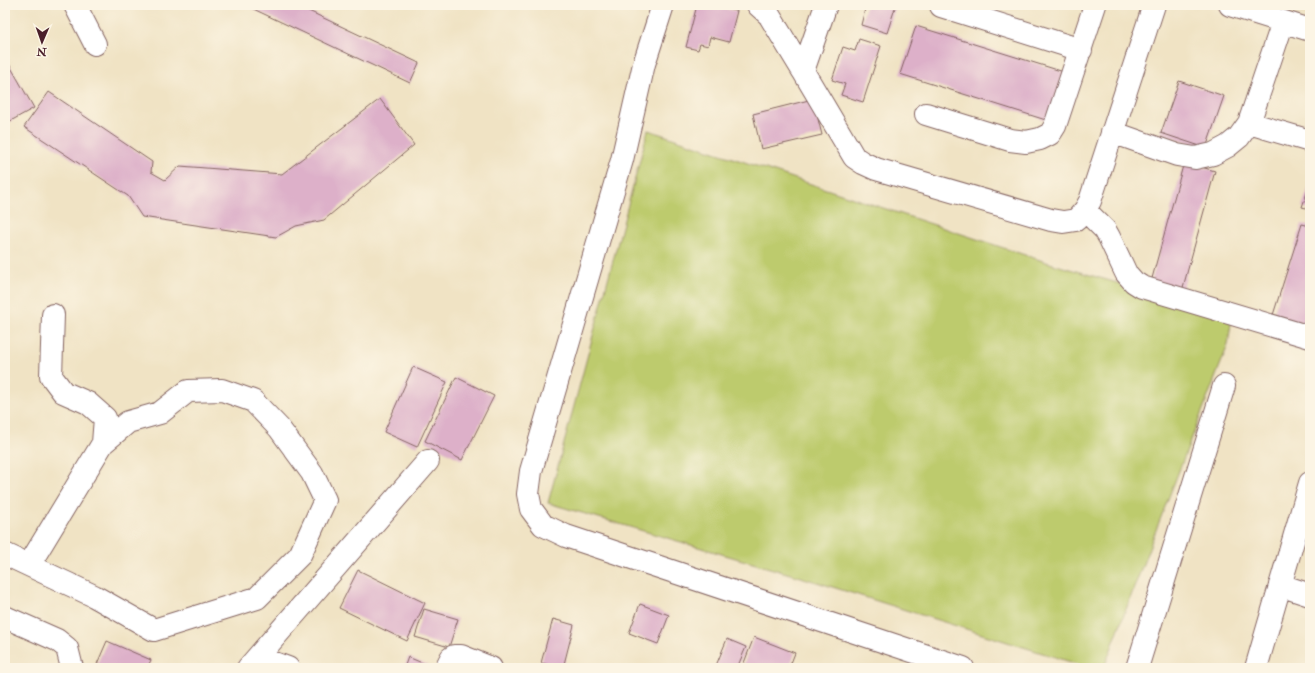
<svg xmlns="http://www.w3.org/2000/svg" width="1315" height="673" viewBox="0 0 1315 673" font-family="'IM FELL Double Pica',serif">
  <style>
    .green { fill: #bdcb6d; stroke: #84754c }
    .building { fill: #ddb0c9 }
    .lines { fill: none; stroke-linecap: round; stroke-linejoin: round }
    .minor-casing { stroke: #846461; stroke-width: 24 }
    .minor { stroke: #fff; stroke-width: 22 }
  </style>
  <rect width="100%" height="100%" fill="#fcf5e5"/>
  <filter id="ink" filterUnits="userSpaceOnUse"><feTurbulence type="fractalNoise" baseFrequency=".025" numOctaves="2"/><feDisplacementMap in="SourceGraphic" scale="8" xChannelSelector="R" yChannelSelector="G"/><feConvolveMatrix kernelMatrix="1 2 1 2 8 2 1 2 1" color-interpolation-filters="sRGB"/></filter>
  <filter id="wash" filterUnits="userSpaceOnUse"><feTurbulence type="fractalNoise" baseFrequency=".012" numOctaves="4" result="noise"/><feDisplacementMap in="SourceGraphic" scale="16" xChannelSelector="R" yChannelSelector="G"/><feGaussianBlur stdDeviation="0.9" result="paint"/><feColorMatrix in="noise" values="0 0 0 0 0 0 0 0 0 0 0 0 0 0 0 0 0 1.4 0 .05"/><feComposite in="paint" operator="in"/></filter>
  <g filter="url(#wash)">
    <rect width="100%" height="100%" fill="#f0e3c4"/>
    <path class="green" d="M648,130l398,132 186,55 -4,28 -79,203 -45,120h-14l-283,-89 -259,-76z"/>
    <g id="blocks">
      <path class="building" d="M245,5h51l123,58 -9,20z
        M697,5h25l-1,3 16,3 -8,31 -19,-5 -2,9 -8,-2 -2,6 -12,-3z
        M866,5h30l-9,28 -26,-8z
        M916,26l148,46 -15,49 -149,-47z
        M859,39l22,7 -18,56 -22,-7 4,-11 -13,-4 11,-33 12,4z
        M5,57l29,51 -29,16z
        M1179,81l45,15 -18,52 -45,-15z
        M49,92l103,70 -1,10 14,8 15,-14 102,8 98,-75 34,46 -90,75 -28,6 -20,11 -134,-20 -14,-21 -104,-69z
        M813,99l9,36 -61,14 -8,-35z
        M1184,162l31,9 -33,120 -31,-9z
        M1310,184v25l-8,-2z
        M1302,224l8,2v100l-37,-11z
        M413,367l34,15 -30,65 -33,-15z
        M456,377l38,19 -32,64 -37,-19z
        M358,570l67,33 -18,38 -68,-33z
        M640,604l29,11 -11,29 -29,-11z
        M424,609l34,10 -9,28 -34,-10z
        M553,619l21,6 -11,43 -22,-5z
        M754,637l41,16 -6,15h-47z
        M727,639l19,8 -9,21h-22z
        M107,641l44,19 -4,8h-41l-9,-4z
        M408,657l26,11h-30z"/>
    </g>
  </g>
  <g filter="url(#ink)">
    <use href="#blocks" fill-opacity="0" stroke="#846461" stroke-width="1"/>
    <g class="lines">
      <defs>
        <path id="minor" d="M75,5l20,39
          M663,5l-19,59 -22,96 -91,311 -3,23 3,15 12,16 23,11 397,132
          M758,5l11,10 34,56
          M826,5l-23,66 51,86 9,6 13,6 175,51 12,2 13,-2 9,-10 5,-9 64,-196
          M1230,5l80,25
          M941,6l140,44
          M1283,22l-34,101 61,18
          M926,114l84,26 16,2 14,-3 10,-5 5,-8 40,-121
          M1112,132l65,23 18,3 18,-4 15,-8 11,-9 10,-14
          M1085,210l20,20 4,7 17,36 8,9 8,5 168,50
          M53,315l-2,61 12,16 25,11 17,15 -2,25
          M5,554l89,42 60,34 103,-32 43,-43 25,-55 -13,-27 -33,-45 -26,-27 -31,-11 -34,1 -28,22 -32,9 -25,21 -74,122
          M1280,585l30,10
          M5,617l52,23 10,8 5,20
          M258,657l30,11
          M248,668l180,-207
          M446,668l5,-10 3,-2h7l30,12
          M1137,668l87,-282
          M1256,668l54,-185"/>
      </defs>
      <use href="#minor" class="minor-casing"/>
      <use href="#minor" class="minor"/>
    </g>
  </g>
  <rect width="1315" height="673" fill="none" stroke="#fcf5e5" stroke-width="20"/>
  <g transform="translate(42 42) rotate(182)" stroke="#fcf5e5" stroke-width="3" paint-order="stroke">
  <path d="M0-3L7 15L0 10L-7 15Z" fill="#4a1f2b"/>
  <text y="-6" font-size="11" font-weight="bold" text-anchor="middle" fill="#4a1f2b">N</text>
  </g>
</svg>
